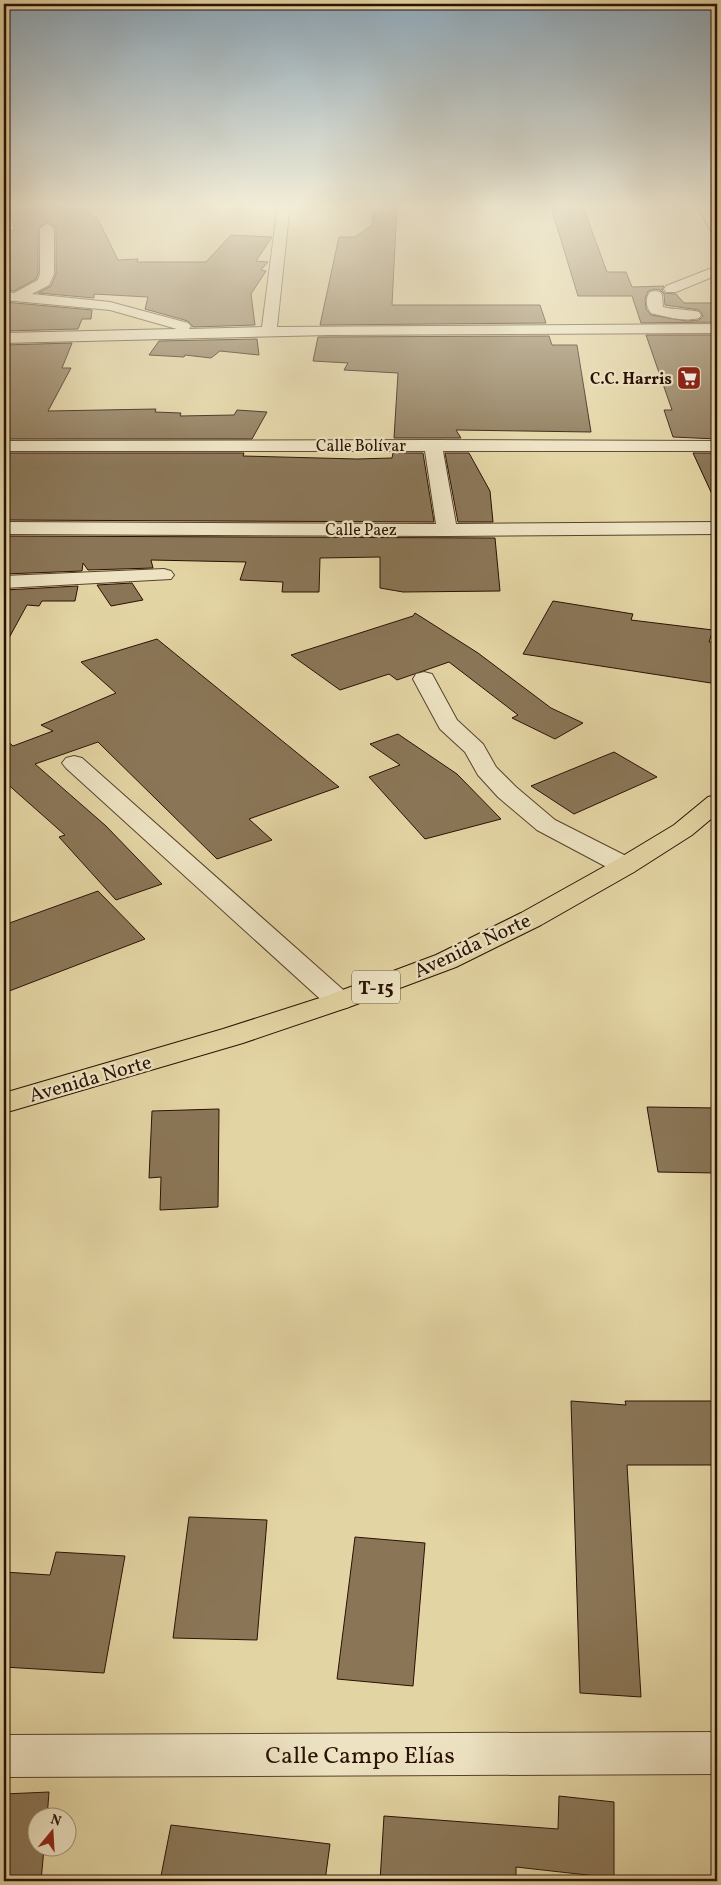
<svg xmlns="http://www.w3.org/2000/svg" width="721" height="1885" viewBox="0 0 721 1885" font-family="Vollkorn,serif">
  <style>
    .building { fill: #8a7657; stroke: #2a1104; fill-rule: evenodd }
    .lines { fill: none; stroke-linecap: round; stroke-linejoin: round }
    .minor-casing { stroke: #58422c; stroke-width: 2 }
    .highway-casing { stroke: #2a1104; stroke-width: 2 }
    .minor { fill: #ede3c3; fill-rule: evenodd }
    .highway { fill: #e3d4a3; fill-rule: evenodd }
    .labels { text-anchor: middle; stroke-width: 4.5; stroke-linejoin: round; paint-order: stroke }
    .far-poi-label { font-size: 16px; font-weight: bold; fill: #2a1104; stroke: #ede3c3; text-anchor: end }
    .far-street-label { font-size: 16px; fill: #2a1104; stroke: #ede3c3 }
    .shield { fill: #ede3c3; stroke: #64503d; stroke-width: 1 }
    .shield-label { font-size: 19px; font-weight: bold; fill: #2a1104 }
    .street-label { font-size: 20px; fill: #2a1104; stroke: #ede3c3 }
    .near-street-label { font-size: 24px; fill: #2a1104; stroke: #ede3c3 }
  </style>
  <rect width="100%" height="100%" fill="#e3d4a3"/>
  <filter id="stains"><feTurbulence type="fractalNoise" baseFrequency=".004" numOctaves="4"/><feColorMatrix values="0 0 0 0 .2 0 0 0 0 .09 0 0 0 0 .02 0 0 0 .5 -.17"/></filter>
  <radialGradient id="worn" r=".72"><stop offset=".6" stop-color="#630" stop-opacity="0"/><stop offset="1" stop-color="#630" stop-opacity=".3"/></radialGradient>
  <path class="building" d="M8,204h75l10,13h4l21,43 20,-1 -1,3h69l25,-27 41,2 -16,24 12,1 -7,8 5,1 -15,23 4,31 -62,2 -5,-6 -43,-12 3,-12 -54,-3v4l-56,-5 13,-7 5,-12v-46l-8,-6 -10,6v46l-2,5 -22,12 -10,-1v-60h11z
    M550,204h32l25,68h19l6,15 32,-1 -2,4 2,3 12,1 8,9h33v19l-76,1 -9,-27h-54zM655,289l5,1 4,4 1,11 34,5 4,6 -4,4 -12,1 -36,-6 -5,-6 -1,-10 3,-8z
    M397,205l-5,100h148l6,18 -226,2 19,-88h16l18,-13 -1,-12h16z
    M4,302l88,8 -1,9h-9l-4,10 -74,2z
    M646,335h71v104l-44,-2 -9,-27h8z
    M549,336l3,9h25l14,87 -135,-2 5,8h-67l4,-65 -54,-3 4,-7 -35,-2 5,-24z
    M257,339l2,16 -39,-4 -9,7 -26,-3 -1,2 -35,-2 10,-14z
    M72,343l-10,25h9l-23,43 108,-2 -1,3 26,1 -1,3 54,-1 3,-5 30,2 -15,27h-248v-94z
    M4,453h240l-1,3 114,3 35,-1 1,-5h30l11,69 -430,-2z
    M445,453h24l21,38 3,31h-35z
    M693,453h24v52z
    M4,536l491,2 5,53 -97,1 -23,-4v-31l-60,1 -1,34h-37l1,-10 -43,-2 6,-18 -95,-2 2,8 -65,2 -5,-7 -1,8 -78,3z
    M132,583l11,17 -32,6 -14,-21z
    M78,586l-3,15h-33l-3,5 -12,-1 -23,42v-57z
    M553,601l80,13 -2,6 82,10 -4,12 8,1v24l-6,16 -188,-29z
    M415,613l63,40 73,55 32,15 -28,16 -43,-21 6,-3 -69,-53 -52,18 -8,-6 -49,16 -49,-35 122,-39z
    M157,639l182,148 -90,32 23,21 -55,19 -119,-117 -63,22 71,62 56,58 -46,16 -57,-63 6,-2 -61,-54v-43l9,8 40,-15 -12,-6 75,-32 -35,-31z
    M398,734l59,40 44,45 -76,20 -56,-62 31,-12 -30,-21z
    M614,752l43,25 -83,37 -43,-28z
    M98,891l47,48 -141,54v-68z
    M647,1107l70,1v65l-59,-1z
    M219,1109l-1,98 -58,3 1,-33 -12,1 3,-67z
    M571,1401l55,4 -1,-4h92v64h-90l14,232 -61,-4z
    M189,1517l78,3 -10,120 -84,-2z
    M355,1537l70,6 -12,143 -76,-7z
    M56,1552l69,4 -21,117 -100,-6v-95l46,3z
    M49,1792l-2,26h-9v30h6l-3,33h-37v-87z
    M559,1796l55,6v76l-98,-11v14h-136l4,-65 174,13z
    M171,1825l159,19 -5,37h-165z"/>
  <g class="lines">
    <defs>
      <path id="minor" d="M278,204h12l-13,123 440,-3v9l-388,2 -325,8v-10l173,-4 -67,-19 -106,-10v-8l10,1 24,-13 2,-6v-46l7,-4 7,4v46l-5,11 -17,9 78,8 78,21 3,3 -2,3 73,-2z
        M717,266v9l-41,17h-10l-2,-3 2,-3z
        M655,291l5,1 2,3 1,12c12,3 24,2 36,5l2,3 -2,3c-16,4 -32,-1 -48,-5 -5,-6 -6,-15 -1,-21z
        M433,440l284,1v10h-274l13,73 261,-2v12l-270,2 -443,-2v-12l432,2 -11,-73h-421v-10z
        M164,569l7,2 3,4 -3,4 -167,9v-12z
        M424,672l8,2 25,46 26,24 13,23 20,20 39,33 79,40 4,6 -4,6 -9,2 -9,-2 -79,-42 -39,-33 -20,-22 -13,-23 -25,-23 -27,-50 3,-5z
        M74,756l8,2 267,237 4,6 -4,6 -10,3 -10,-3 -263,-239 -4,-5 4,-5z
        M717,1732v42l-713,3v-42z"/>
      <path id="highway" d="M696,204h12l9,15v15l-5,-1z
        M717,795v19l-25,21 -58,37 -93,53 -85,42 -107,40 -106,36 -239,70v-20l219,-64 106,-34 107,-40 85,-42 95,-53 58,-35 34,-28z"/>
    </defs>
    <use href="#minor" class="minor-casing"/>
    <use href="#highway" class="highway-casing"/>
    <use href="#minor" class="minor"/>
    <use href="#highway" class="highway"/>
  </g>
  <linearGradient id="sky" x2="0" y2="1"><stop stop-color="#8da6b7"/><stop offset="0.44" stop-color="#f2ecd6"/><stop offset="1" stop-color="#f2ecd6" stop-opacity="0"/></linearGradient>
  <rect width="721" height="467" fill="url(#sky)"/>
  <defs>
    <symbol id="supermarket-square" viewBox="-11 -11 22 22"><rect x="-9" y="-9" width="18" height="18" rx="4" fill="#8f2418" stroke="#ede3c3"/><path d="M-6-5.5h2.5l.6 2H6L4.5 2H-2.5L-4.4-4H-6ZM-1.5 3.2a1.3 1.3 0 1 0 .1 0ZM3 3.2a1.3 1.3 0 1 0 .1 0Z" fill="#fff"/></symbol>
  </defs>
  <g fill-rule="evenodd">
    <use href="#supermarket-square" x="675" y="364" width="28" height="28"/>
  </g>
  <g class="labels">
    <g class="far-poi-label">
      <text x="672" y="384">C.C. Harris</text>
    </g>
    <g class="far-street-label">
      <text x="361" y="451">Calle Bolívar</text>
      <text x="361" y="535">Calle Paez</text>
    </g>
    <rect class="shield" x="352" y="970.5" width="48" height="33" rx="4"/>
    <g class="shield-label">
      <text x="376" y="994">T-15</text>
    </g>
    <g class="street-label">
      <text transform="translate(472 945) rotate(-25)" y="7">Avenida Norte</text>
      <text transform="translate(90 1078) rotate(-16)" y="7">Avenida Norte</text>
    </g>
    <g class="near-street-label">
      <text x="360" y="1763">Calle Campo Elías</text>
    </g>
  </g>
  <rect width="721" height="1885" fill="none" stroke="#e3d4a3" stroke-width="20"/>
  <rect x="5" y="5" width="711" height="1875" fill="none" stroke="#2a1104" stroke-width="2.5"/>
  <rect x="10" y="10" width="701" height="1865" fill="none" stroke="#2a1104"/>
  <g transform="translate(52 1832) rotate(18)"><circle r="24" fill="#ede3c3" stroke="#9f8f77"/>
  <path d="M0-4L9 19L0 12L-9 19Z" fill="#8f2418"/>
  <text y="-8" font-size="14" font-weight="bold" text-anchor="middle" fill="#2a1104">N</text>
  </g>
  <rect width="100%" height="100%" filter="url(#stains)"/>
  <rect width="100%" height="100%" fill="url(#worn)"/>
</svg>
